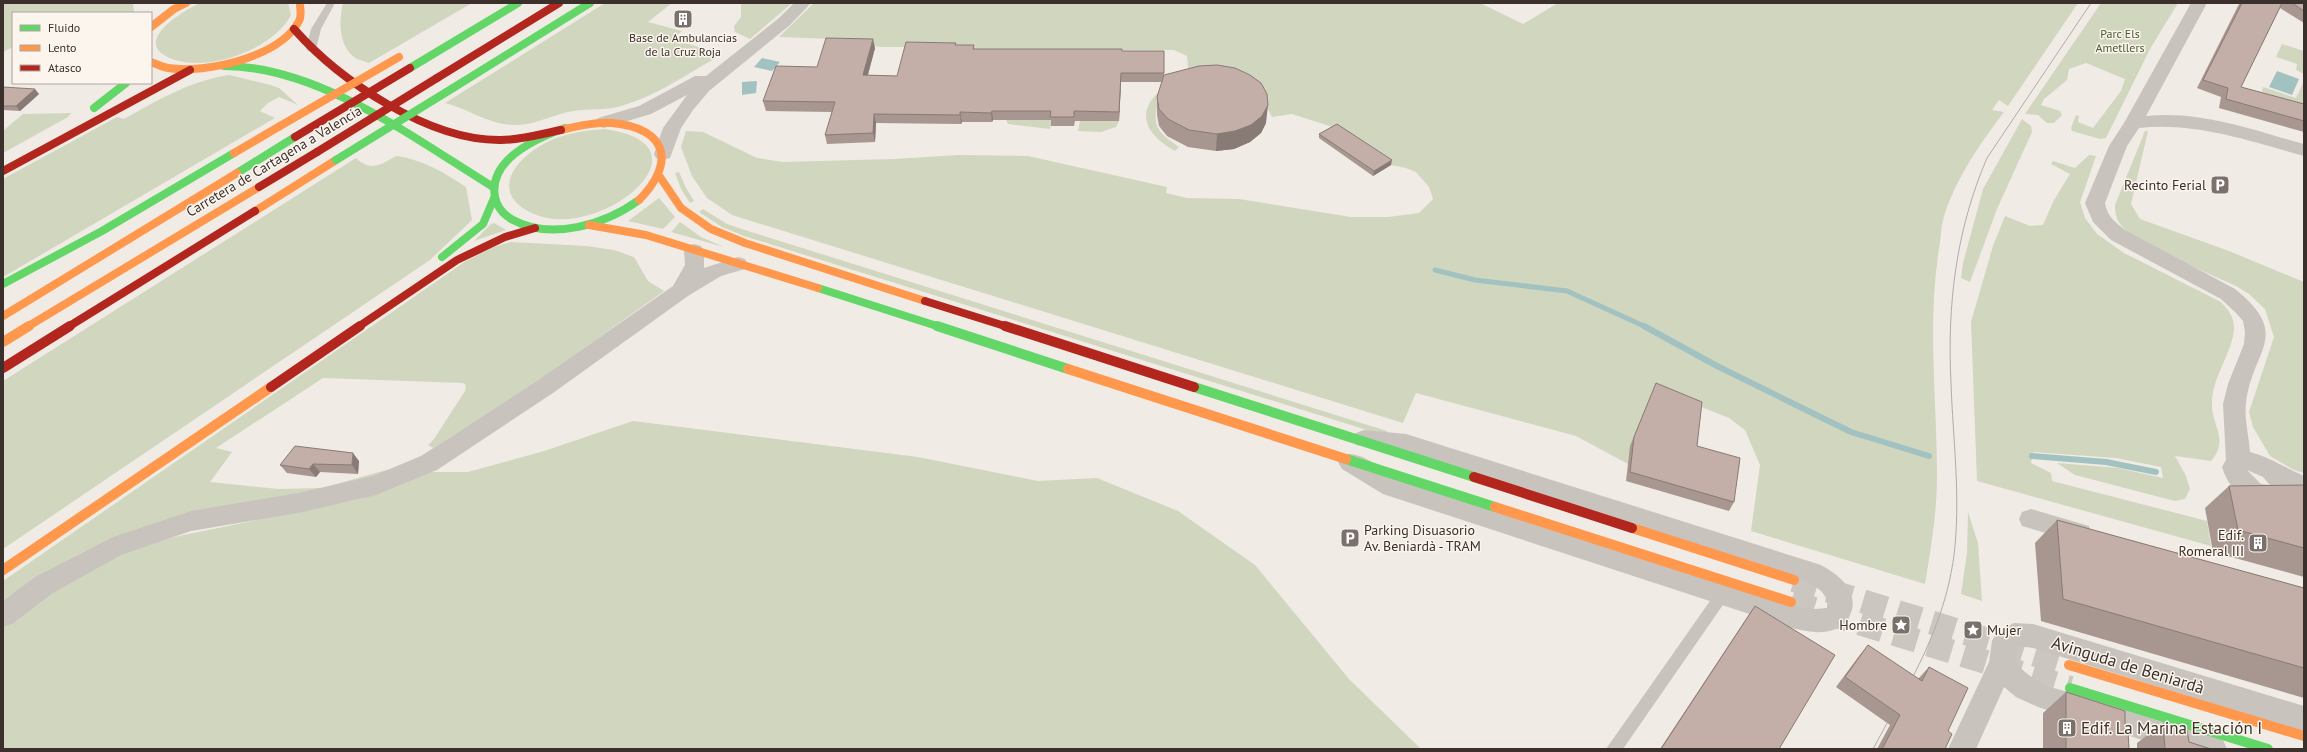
<svg xmlns="http://www.w3.org/2000/svg" width="2307" height="752" viewBox="0 0 2307 752" font-family="'PT Sans',sans-serif">
  <style>
    .green { fill: #d1d6bf }
    .water { fill: #a1c2c1 }
    .lines { fill: none; stroke-linecap: round; stroke-linejoin: round }
    .stream-far1 { stroke: #a1c2c1; stroke-width: 5 }
    .stream { stroke: #a1c2c1; stroke-width: 6 }
    .secondary-tunnel { stroke: #ccc6c0; stroke-width: 24; stroke-dasharray: 24 12; stroke-linecap: butt }
    .lane { fill: #c9c3be; fill-rule: evenodd }
    .street { fill: #c9c3be; fill-rule: evenodd }
    .fast-far1 { stroke: #63d668; stroke-width: 8 }
    .fast { stroke: #63d668; stroke-width: 10 }
    .slow-far1 { stroke: #ff974d; stroke-width: 8 }
    .slow { stroke: #ff974d; stroke-width: 10 }
    .jam-far1 { stroke: #b3261e; stroke-width: 8 }
    .jam { stroke: #b3261e; stroke-width: 10 }
    .tram { stroke: #b1aca8; stroke-width: 1 }
    .fast-bridge { stroke: #63d668; stroke-width: 8 }
    .slow-bridge { stroke: #ff974d; stroke-width: 8 }
    .jam-bridge { stroke: #b3261e; stroke-width: 8 }
    .wall { fill: #a89690 }
    .shaded-wall { fill: #887a75 }
    .building { fill: #c3afa7; stroke: #887a75 }
    .labels { text-anchor: middle; stroke-width: 3; stroke-linejoin: round; paint-order: stroke }
    .far-park-label { font-size: 12px; fill: #4a5a2e; stroke: #fbf5ee }
    .far-poi-label { font-size: 12px; fill: #3b302b; stroke: #fbf5ee }
    .street-label { font-size: 14px; fill: #3b302b; stroke: #fbf5ee }
    .poi-label { font-size: 14px; fill: #3b302b; stroke: #fbf5ee; text-anchor: end }
    .near-street-label { font-size: 17px; fill: #3b302b; stroke: #fbf5ee }
    .near-poi-label { font-size: 17px; fill: #3b302b; stroke: #fbf5ee; text-anchor: start }
  </style>
  <rect width="100%" height="100%" fill="#f0ebe5"/>
  <path class="green" d="M3,3h130l1,10h-121v34l-10,5z
    M200,3h88l3,12c-18,34 -79,56 -116,45 -47,-15 5,-48 25,-57z
    M343,3h129l-103,60c-4,-2 -11,-3 -15,-6 -16,-12 -15,-37 -11,-54z
    M605,3h67l-24,19 34,9 -9,8 47,15 -6,5c-30,17 -60,38 -93,47 -15,5 -32,2 -48,5 -20,3 -38,15 -59,14 -27,-1 -45,-16 -69,-22z
    M741,3h51l-42,36 -15,-7 -1,-6 7,-9z
    M814,3h666l43,21 35,-21h520l-70,103 -9,-6 -7,10 12,2c-23,30 -47,65 -59,101 -4,11 -4,25 -6,36 -12,75 -2,151 -2,227 0,36 -6,72 -12,108l-174,-53 9,-66 -15,-35 -16,-12 -30,-12 -71,58 -52,-28 -160,-43 -13,30 -671,-208 -25,-17 -15,-22 -11,-29 5,-16 17,1 54,26 26,4 111,-3 64,-4 70,1 139,31 -1,6 21,5 52,1 112,18h37l31,-4 14,-14 -4,-12 -13,-15 -10,-4 -15,-3 -55,-37 -44,-14 -20,3 -8,-15 -106,2c-7,23 2,30 21,43l-4,4c-49,-27 -30,-60 14,-75l-2,-20 -13,-6h-247v-3h-47l-46,-8 -55,-2z
    M2101,3h77l-28,46 -44,89 -6,1 -28,-8 -1,-3 5,-13 3,1 -1,6 15,6 28,-37 4,-12 -39,-16 -17,6 -2,11 -23,19 -3,6 19,6 2,4 -8,8h-7l-9,-8 -13,-1z
    M2282,44l22,7v23l-8,-4 1,-6 -21,-7z
    M229,75l42,10 8,3 19,17 -19,-8 -11,6 -8,8 15,7 -272,159v-98l114,-62 7,2c34,-19 66,-38 105,-44z
    M2304,81v24l-37,-10 -5,-4 1,-4 33,11z
    M71,113l-3,4 -65,36v-22l20,-17z
    M2022,119l9,7 1,6 -35,77 -27,73 -9,-4 2,-15 20,-74z
    M1006,120h46l-2,9 -42,-5z
    M1080,121h39l-3,6 -15,5 -23,-1z
    M604,129c111,15 4,106 -61,88 -48,-14 -41,-48 -3,-71 19,-12 42,-15 64,-17z
    M2145,131h3l-17,73 9,15 89,32 75,31v191l-10,-3 -24,-14 -17,-29 -4,-15 25,-75 -9,-28 -16,-15 -13,-8c-23,-11 -104,-44 -115,-61 -5,-6 -6,-12 -6,-20z
    M2089,155l7,1 -16,46 5,16 12,16 27,19 97,49c8,9 13,14 13,27 -2,25 -22,48 -22,74 -1,24 18,35 -1,58l-36,-5 11,20 4,13 -5,10 -10,2 -100,-26 -18,-12 61,5 45,10 -2,-11 -45,-9 -83,-6 -2,11 20,10 1,8 155,40 4,25 -234,-65 -6,-159 22,-76 12,-30 25,10 13,-1 11,-25 16,-26 -19,-10 2,-3 22,7z
    M396,156c26,3 49,17 70,31l6,33 -42,40 -427,289v-168l353,-223c15,14 24,7 40,-2z
    M679,172l7,16 8,13 -4,2 -9,-14 -6,-16z
    M659,198l16,19 -12,12 -35,-8z
    M703,209l24,15 21,7 639,200 -1,5 -642,-200 -22,-9 -23,-15z
    M680,222l21,15 23,10 -53,-15z
    M494,223l12,7 -32,11 17,-17z
    M511,242l75,4 28,4 20,7 14,24 16,10 -126,90 -105,67 -5,-3 6,-6 31,-48 1,-6 -3,-2 -140,-5 -107,70 16,4 -22,30 68,7 44,-1 68,-19 -13,7 -266,63 -37,18 -71,48v-24l463,-320 28,-14z
    M633,421l285,36 120,24 59,-3 81,33 77,54 94,114 72,70h-1418v-125l10,-8 107,-62 54,-17 185,-38 66,-27h43l76,-21z
    M1968,512l10,31 4,58 -21,-7 6,-41z"/>
  <path class="water" d="M762,58l18,4 -8,9 -18,-4z
    M2277,71l22,8 -7,16 -23,-8z
    M757,81l-1,12 -14,2v-13z"/>
  <g class="lines">
    <path class="stream-far1" d="M1435,270l40,10 92,11 79,36"/>
    <path class="stream" d="M1644,326l73,40 134,66 78,24
      M2032,456l74,6 50,10"/>
    <path class="secondary-tunnel" d="M1794,580l275,85
      M1791,602l279,86"/>
    <path class="lane" d="M327,3h8l-14,26 -5,20 -5,3 -3,-1 -2,-2 5,-20z
      M1722,589l5,2 2,4 -2,4 -104,150h-17l111,-158z"/>
    <path class="street" d="M794,3h17l-21,22 -81,66 -16,19 -12,18 -11,30 -7,2 -7,-2 -2,-4 9,-26 24,-33 -36,19 -47,14 -6,-2 -3,-4 3,-4 41,-12 56,-30h11l73,-58z
      M2191,3h16l-61,113c54,-6 107,14 158,28v12c-55,-15 -108,-34 -165,-28l-12,18 -22,57c2,13 10,19 20,27l110,59c58,47 17,60 11,114 -2,14 3,34 4,49 20,5 35,16 54,24v20l-11,-4 -3,5c-30,15 -58,3 -68,-30l4,-7 -3,-56 5,-20 16,-40 1,-12 -2,-11 -7,-8 -15,-14 -110,-59 -18,-18 -8,-19 24,-57 15,-23zM2247,470l16,7 7,8 -9,-1z
      M694,244l7,2 3,5v17l34,-11 7,2 3,5 -3,5 -24,7 -33,20 -135,97 -116,77 -61,25 -78,18 -107,18 -70,24 -68,38 -41,31 -9,3v-26l32,-24 78,-40 78,-26 107,-18 75,-17 48,-20 116,-75 136,-95 12,-21 -1,-14 3,-5z
      M1364,430l42,4 412,130c19,8 43,28 32,51 -2,4 -4,8 -7,10 -15,11 -35,7 -51,3l-409,-134 -41,-25 -4,-7 4,-7c18,-6 41,15 57,25l393,126 22,3 13,-1c3,-18 -19,-26 -33,-31l-388,-125 -50,-7 -3,-6 3,-6z
      M2031,509l58,17 3,7 -3,7 -9,3 -58,-17 -3,-7 3,-7z
      M2014,623l19,1 271,82v26l-271,-84 -15,-2 -3,15c8,11 17,17 29,24l169,51 10,4 4,9h-56l-133,-42 -22,-10 -12,-10 -28,62h-28l41,-87 3,-21 4,-8z"/>
    <path class="fast-far1" d="M224,66c95,0 191,73 269,121
      M410,68l108,-65
      M453,88l137,-85
      M94,108l32,-25
      M565,128c-28,10 -77,31 -70,69 2,10 9,18 18,23 39,21 93,4 126,-20
      M237,173l58,-36
      M442,257l41,-33 11,-26
      M3,284l99,-53 132,-78
      M818,288l122,39"/>
    <path class="fast" d="M937,326l131,43
      M1194,387l280,90
      M1346,459l149,48
      M2070,688l198,61"/>
    <path class="slow-far1" d="M151,27l23,-18 12,-6
      M151,62c6,2 11,5 17,6 38,6 112,-11 131,-47 3,-5 1,-12 1,-18
      M561,130c17,-4 34,-8 51,-7 56,5 64,40 27,77
      M234,153l46,-27
      M660,177l21,31 30,21 34,14 180,58
      M255,211l81,-51
      M589,225l57,10 172,53
      M3,316l234,-143
      M27,327l232,-140"/>
    <path class="slow" d="M3,342l26,-16
      M1068,369l278,90
      M1495,507l296,95
      M1632,528l162,52
      M3,570l268,-183
      M2069,665l235,71"/>
    <path class="jam-far1" d="M294,29c46,52 135,112 207,111 20,0 40,-6 60,-10
      M437,78l122,-75
      M3,171l187,-101
      M259,187l58,-35
      M925,301l83,26
      M68,327l187,-116
      M358,327l99,-67 48,-23 30,-9"/>
    <path class="jam" d="M1005,326l189,61
      M3,368l67,-42
      M271,387l89,-61
      M1474,477l158,51"/>
    <path class="tram" d="M1908,686c22,-41 40,-84 46,-131 7,-57 -1,-114 -3,-172 -4,-78 5,-153 36,-225l104,-155
      M1873,749l19,-35"/>
    <path class="fast-bridge" d="M336,160l117,-72"/>
    <path class="slow-bridge" d="M280,126l119,-69"/>
    <path class="jam-bridge" d="M295,137l115,-69
      M317,152l120,-74"/>
  </g>
  <path class="wall" d="M2240,3h64v20l-24,-15 -39,79 63,17v28l-85,-24 2,-11 -24,-9 41,-82z
    M956,43v2h18v4l148,2h42v24l102,48 -5,10 -11,9 -16,7 -18,2 -28,-4 -21,-11 -8,-10 -2,-11v-18l5,-15h-41l-2,39h-44l-1,5h-23v-6h-58l-1,2h-30l-1,2 -85,-1 -1,19 -48,2 -2,-9 7,-23 -66,-1 -3,-10 54,-34 58,-19 -7,27 29,1z
    M3,87l36,7 -19,17 -17,-1z
    M1319,134l72,31 -18,11 -54,-38z
    M1656,383l41,63 37,56 -5,9 -103,-30 4,-35z
    M359,461l-1,13 -38,-2 -4,5 -29,-4 -7,-8z
    M2304,485v92l-91,-25 -8,-44 24,-22z
    M2057,520l247,68v110l-263,-77 -6,-78z
    M1755,606l24,143h-119l84,-127z
    M1868,645l50,34 11,-12 19,64 -3,18h-68l13,-24 -54,-38 23,-31z
    M2066,692l59,37 4,20h-86v-36z
    M2163,723l26,19 22,7h-74v-6z"/>
  <path class="shaded-wall" d="M873,39l2,9 -10,37 -2,-10z
    M1121,73v9l-2,39v-9z
    M35,89l4,5 -19,17 -4,-5z
    M1268,105l-2,18 -5,10 -11,9 -16,7 -18,2 1,-17z
    M992,111l1,9 -1,2 -1,-9z
    M960,112l2,10 -1,2 -1,-9z
    M874,114l2,9 -1,19 -2,-9z
    M1392,160l-1,5 -18,11 1,-5z
    M353,453l6,8 -1,13 -6,-9z
    M313,464l7,8 -4,5 -7,-8z"/>
  <path class="building" d="M2242,3h40l-41,84 63,17v17l-78,-22 2,-11 -25,-8z
    M2292,3h12v8z
    M826,38l47,1 -10,36 34,1 9,-34 50,1 -1,2h19l-1,4h149v2h42v22h-43l-2,39 -45,-1v6h-24l1,-6h-59l-1,2 -31,-1v3l-86,-1 -1,19 -48,2 10,-33 -72,-1 13,-35 41,1z
    M1217,65l18,3 15,7 11,8 6,11 1,11 -6,11 -11,9 -16,6 -18,3 -28,-4 -21,-11 -9,-10 -2,-12 7,-22 35,-9z
    M3,87l32,2 -19,17h-13z
    M1337,124l55,36 -18,11 -55,-37z
    M1656,383l46,19 -5,44 43,12 -6,44 -104,-30 4,-35z
    M295,446l58,7 -1,12 -39,-1 -4,5 -29,-4z
    M2304,485v63l-66,-18 -9,-44z
    M2057,520l247,68v80l-241,-69z
    M1755,606l80,49 -56,94h-118z
    M1868,645l54,36 7,-14 39,21 -20,43 4,3 -7,15h-63l18,-34 -55,-38z
    M2066,692l59,19v18l3,2 1,18h-63z
    M2163,723l24,7 2,12 22,7h-46z"/>
  <defs>
    <symbol id="building-square" viewBox="-11 -11 22 22"><rect x="-9" y="-9" width="18" height="18" rx="4" fill="#7a716c" stroke="#fbf5ee"/><path d="M-4-6H4V6H1V3H-1V6H-4ZM-2.5-4.3h1.7v1.8h-1.7ZM.8-4.3h1.7v1.8H.8ZM-2.5-1h1.7V.8h-1.7ZM.8-1h1.7V.8H.8Z" fill="#fff"/></symbol>
    <symbol id="parking-square" viewBox="-11 -11 22 22"><rect x="-9" y="-9" width="18" height="18" rx="4" fill="#7a716c" stroke="#fbf5ee"/><path d="M-3.5-5.5H1a3.5 3.5 0 0 1 0 7H-1V5.5H-3.5ZM-1-3.4V-.6H.8a1.4 1.4 0 0 0 0-2.8Z" fill="#fff"/></symbol>
    <symbol id="sight-square" viewBox="-11 -11 22 22"><rect x="-9" y="-9" width="18" height="18" rx="4" fill="#7a716c" stroke="#fbf5ee"/><path d="M0-6L1.8-2.2L6-1.7L2.9 1.2L3.7 5.4L0 3.3L-3.7 5.4L-2.9 1.2L-6-1.7L-1.8-2.2Z" fill="#fff"/></symbol>
  </defs>
  <g fill-rule="evenodd">
    <use href="#building-square" x="672" y="8" width="22" height="22"/>
    <use href="#parking-square" x="2209" y="174" width="22" height="22"/>
    <use href="#parking-square" x="1339" y="527" width="22" height="22"/>
    <use href="#building-square" x="2247" y="532" width="22" height="22"/>
    <use href="#sight-square" x="1890" y="614" width="22" height="22"/>
    <use href="#sight-square" x="1962" y="619" width="22" height="22"/>
    <use href="#building-square" x="2056" y="717" width="22" height="22"/>
  </g>
  <g class="labels">
    <g class="far-park-label">
      <text x="2120" y="38">Parc Els<tspan x="2120" dy="14">Ametllers</tspan></text>
    </g>
    <g class="far-poi-label">
      <text x="683" y="42">Base de Ambulancias<tspan x="683" dy="14">de la Cruz Roja</tspan></text>
    </g>
    <g class="street-label">
      <text transform="translate(274 161) rotate(-31)" y="5">Carretera de Cartagena a Valencia</text>
    </g>
    <g class="poi-label">
      <text x="2206" y="190">Recinto Ferial</text>
      <text x="1364" y="535" text-anchor="start">Parking Disuasorio<tspan x="1364" dy="16">Av. Beniardà - TRAM</tspan></text>
      <text x="2244" y="540">Edif.<tspan x="2244" dy="16">Romeral III</tspan></text>
      <text x="1887" y="630">Hombre</text>
      <text x="1987" y="635" text-anchor="start">Mujer</text>
    </g>
    <g class="near-street-label">
      <text transform="translate(2128 665) rotate(17)" y="6">Avinguda de Beniardà</text>
    </g>
    <g class="near-poi-label">
      <text x="2081" y="734">Edif. La Marina Estación I</text>
    </g>
  </g>
  <rect width="2307" height="752" fill="none" stroke="#3b302b" stroke-width="8"/>
  <rect x="12" y="12" width="140" height="72" fill="#fbf5ee" stroke="#aea6a0"/>
  <rect x="20" y="25" width="20" height="6" fill="#63d668" stroke="#aea6a0"/>
  <text x="48" y="32" font-size="12" fill="#3b302b">Fluido</text>
  <rect x="20" y="45" width="20" height="6" fill="#ff974d" stroke="#aea6a0"/>
  <text x="48" y="52" font-size="12" fill="#3b302b">Lento</text>
  <rect x="20" y="65" width="20" height="6" fill="#b3261e" stroke="#aea6a0"/>
  <text x="48" y="72" font-size="12" fill="#3b302b">Atasco</text>
</svg>
